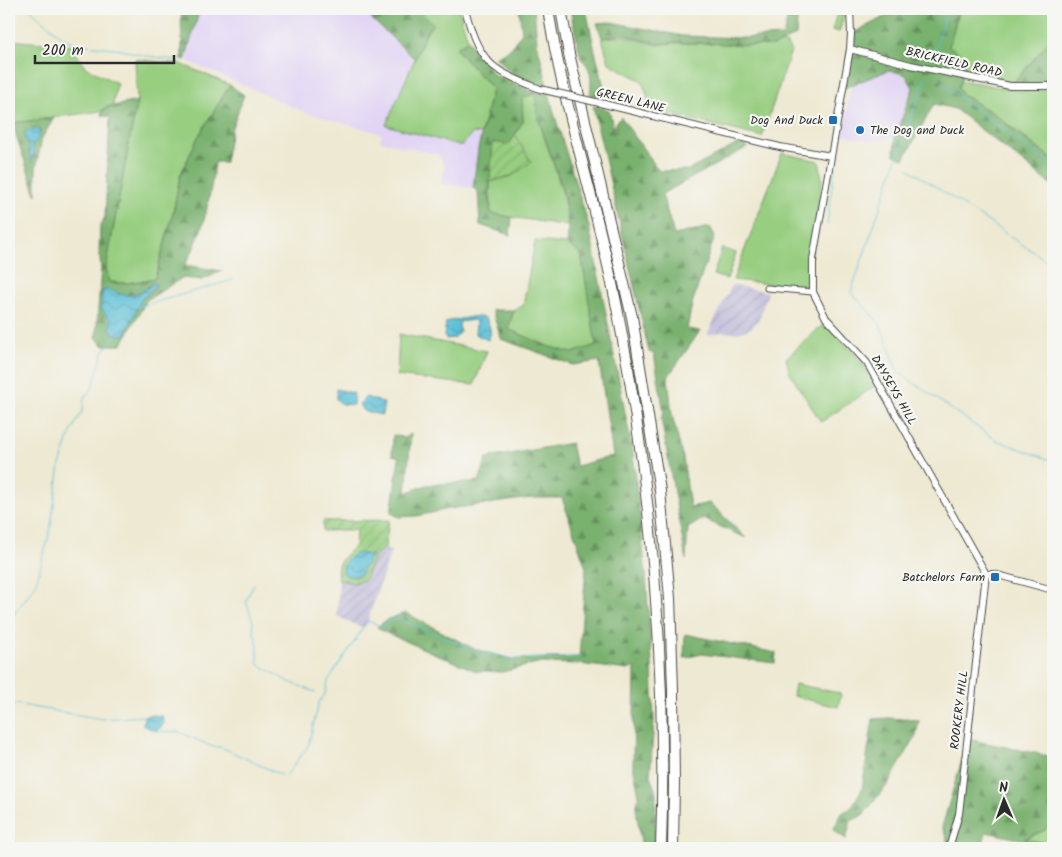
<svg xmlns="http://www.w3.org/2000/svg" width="1062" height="857" viewBox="0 0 1062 857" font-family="Kalam,sans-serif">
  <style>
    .built { fill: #e1d4f4 }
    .industrial { fill: url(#industrial-furrows) }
    .green { fill: #97ce80; stroke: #617c56 }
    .forest { fill: url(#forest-firs); stroke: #526e4c; fill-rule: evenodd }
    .garden { fill: url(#garden-furrows); stroke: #617c56; fill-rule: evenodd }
    .water { fill: url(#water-waves); stroke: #427681 }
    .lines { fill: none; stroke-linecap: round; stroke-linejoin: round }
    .stream { stroke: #5ac0d7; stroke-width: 1 }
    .minor-casing { stroke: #484844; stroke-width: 7 }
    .tertiary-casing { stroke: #484844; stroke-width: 8 }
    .motorway-casing { stroke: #484844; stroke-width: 12 }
    .minor { stroke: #fff; stroke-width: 5 }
    .tertiary { stroke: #fff; stroke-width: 6 }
    .motorway { stroke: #fff; stroke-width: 10 }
    .tertiary-bridge-casing { stroke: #484844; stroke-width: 8; stroke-linecap: butt }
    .tertiary-bridge { stroke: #fff; stroke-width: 6 }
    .poi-dot { fill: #1f6fb2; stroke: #f6f6f2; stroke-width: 2 }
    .labels { text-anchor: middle; stroke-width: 4.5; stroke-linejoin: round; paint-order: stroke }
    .street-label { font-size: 12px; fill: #2b2b2b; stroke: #f6f6f2 }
    .poi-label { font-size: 12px; fill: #2b2b2b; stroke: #f6f6f2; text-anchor: end }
  </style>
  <defs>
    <pattern id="industrial-furrows" width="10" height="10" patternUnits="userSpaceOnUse" patternTransform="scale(1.25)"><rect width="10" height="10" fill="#c5c0db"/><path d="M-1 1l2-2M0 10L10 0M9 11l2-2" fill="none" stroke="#a9a5bc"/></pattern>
    <pattern id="forest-firs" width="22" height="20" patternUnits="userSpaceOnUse" patternTransform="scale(1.25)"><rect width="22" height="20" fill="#79b16e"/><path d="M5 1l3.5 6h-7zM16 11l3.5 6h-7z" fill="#63905b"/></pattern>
    <pattern id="garden-furrows" width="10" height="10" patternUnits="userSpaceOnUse" patternTransform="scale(1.25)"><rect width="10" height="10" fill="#97ce80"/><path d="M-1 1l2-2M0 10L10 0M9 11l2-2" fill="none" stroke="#82b16f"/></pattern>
    <pattern id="water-waves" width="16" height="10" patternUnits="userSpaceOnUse" patternTransform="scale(1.25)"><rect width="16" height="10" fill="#5ac0d7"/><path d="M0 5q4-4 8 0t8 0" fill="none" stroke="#4b9caf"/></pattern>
  </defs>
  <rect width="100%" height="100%" fill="#f6f6f2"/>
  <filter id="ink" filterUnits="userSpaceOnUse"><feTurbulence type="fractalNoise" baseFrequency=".02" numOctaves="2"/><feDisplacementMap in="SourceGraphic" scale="10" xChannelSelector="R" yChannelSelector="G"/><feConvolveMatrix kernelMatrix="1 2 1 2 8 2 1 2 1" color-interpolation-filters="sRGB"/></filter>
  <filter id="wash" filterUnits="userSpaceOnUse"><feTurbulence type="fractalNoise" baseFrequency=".0096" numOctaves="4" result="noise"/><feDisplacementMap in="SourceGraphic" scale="20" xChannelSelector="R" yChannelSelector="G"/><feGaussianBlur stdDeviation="1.12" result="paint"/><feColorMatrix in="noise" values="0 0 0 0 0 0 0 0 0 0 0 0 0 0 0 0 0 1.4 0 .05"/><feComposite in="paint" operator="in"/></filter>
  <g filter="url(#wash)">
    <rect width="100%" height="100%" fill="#eee9d2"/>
    <path class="built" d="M200,9h161l54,50 -29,66 95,9 -8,54 -32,-4 4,-17 -6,-12 -59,-14 2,-7 -75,-21 -122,-53z
      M889,70l17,6 7,12 -18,49 -21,4 -32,-6 9,-49z"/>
    <path class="industrial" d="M732,285l36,7 -9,27 -7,9 -14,5 -16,-1 -15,3z
      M385,548l6,3 -23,69 -6,8 -25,-12 2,-36 15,3 11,-3 9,-24z"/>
    <path class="green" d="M418,9h41l9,31 -12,9 36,40 -11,45 -8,-1 -12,13 -75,-21 40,-92 7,-9z
      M959,9h94v28l-40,46 -48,-14 -2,-13 -14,-9z
      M837,13l7,3 -5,16 -7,-2z
      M624,36l34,9 14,-2 107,1 7,-1 5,8 -29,86 -113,-28 -2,-14 -5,-14 -33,-18 -7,-25z
      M9,40l66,6 -1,4 11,17 32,16 -4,22 -9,3 -2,3 -90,12 -3,2z
      M135,59l46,5 49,21 -32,52 -18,39 -7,37 -18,65 -28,5 -18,-1 -3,-14 31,-167z
      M960,80l62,11 31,-2v71l-57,-45 -33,-20 -6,-7z
      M535,93l3,25 24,72 7,36 -78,-12 -1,-32 21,-6 19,-14 -15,-27 8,-14 -1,-23z
      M782,153l37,8 3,18 -14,100 2,9 -77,-8z
      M535,241l32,3 14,10 16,91 -25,8 -22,-6 -42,-18 6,-19 9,-4z
      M722,248l14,5 -9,26 -14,-4z
      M826,322l38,42 11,22 -54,36 -31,-48 -4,-16z
      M399,334l88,17 -13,34 -77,-9z
      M795,684l44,9 2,2 -3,12 -45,-11z
      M1053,818v30h-7l-4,-6 -19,-2 22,-10z"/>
    <path class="forest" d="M181,9h19l-15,51 -3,-1z
      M361,9h57l15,15 -7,9 -11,26z
      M519,9h15l3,33 17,71 35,113 44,227 13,123 6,88 2,57 -4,55 6,16 -1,56h-13l-6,-39 3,-14 -6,-30 2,-98 -7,3 -49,-6 -42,-1 -34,9 -27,-1 -92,-39 -7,-5 11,-8 18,-6 68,36 39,10 66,-2 7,-89 -24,-70h-31l-82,11 -32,7 -18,1 -8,-4 8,-56 -7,-2 1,-20 12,3 6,-4 -5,59 20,-8 53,-4 8,-23 84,-15 5,23 37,-10 -14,-95 -26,4 -72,-26 -9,-29h22l-6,19 42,18 22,6 24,-8 -15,-91 -14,-10c6,-43 -16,-84 -28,-124 -3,-8 -3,-18 -4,-27l-13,5 1,23 -14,24 -16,-3 -4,53 2,18 21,4 -2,18 -30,-10 -2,-34 -5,-3 5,-39 14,-60 -36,-41 12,-8 25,34 42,19 -1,-10 -20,-8 -19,-18 15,-8 12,-17z
      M570,9h16l8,38 12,48 -16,1c1,-14 3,-28 -9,-37z
      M790,9h8l-2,26 -17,9 -6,2 -99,-4 -16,2 -35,-10 -21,4 -5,-15 14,-1 72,14 59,2 41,-2z
      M900,9h59l-10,37 14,10 2,13 -7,19 5,7 33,20 22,19 35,25v27l-98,-77 -21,-5 -30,55 -10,-4 1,-18 18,-49 -7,-13 -17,-5 -47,19 9,-55z
      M1053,37v49h-42z
      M230,85l14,10 -13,35 -6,32h-10c-6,39 -10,69 -30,103l37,6 -20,9 -20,-2 -35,22 -26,45h-19l-6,-8 5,-69 -2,-17 1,-24 5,-10 5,-100 -9,-2 3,-7 33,-7 -31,167 3,14 18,1 28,-5 18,-65 7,-37 18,-39zM153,283l1,7 -13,10 -13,29 -17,-4v-5l-3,-4 20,-21 17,-5z
      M593,106l16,4 5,19 2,3v-10l5,-5 38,54 30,-1 52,-28 7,5 -86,47 12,41 36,-8 5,9 -23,68 -5,25 13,2 -32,46 4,38 11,43 7,49 20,-4 36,35 -43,-19 -15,9 -2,32 -25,-142 3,-5 -10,-59 -5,-2z
      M54,118l-12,20 -6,30v27l-24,-72z
      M685,634l91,19 -1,10 -73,-9 -18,4z
      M888,718l31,2 -3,16 -28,48 -25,31 -12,6 -5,18 -13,-9 9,-17 9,-5 11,-19 11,-70z
      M968,739l81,17 4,3v59l-8,12 -21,9 18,3 4,6h-13l-10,-8 -37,-8 -4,16h-36l1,-10 -5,-11z"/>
    <path class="garden" d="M515,135l16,27 -18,13 -23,7 3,-40 16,3z
      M389,520l-4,28 -11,8 -9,24 -11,3 -15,-3c-6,-17 5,-23 16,-34l1,-16 -33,1v-10zM370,555l-10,20 -6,2 -6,-1z"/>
    <path class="water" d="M36,129l5,2 -4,9 -5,5 2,8 -2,10c-3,-6 -2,-12 -4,-18 -2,-5 -3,-7 -3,-13z
      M153,283h2l1,3 -15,14 -16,35h-10l-5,-6 1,-9 -10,-11 1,-18 6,-2c20,9 28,9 45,-6z
      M477,316l9,2c3,7 7,14 2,22l-13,-6 1,-12 -2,-2 -14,2 -1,2 1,8 -5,6 -9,1 -2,-3 2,-14 3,-1z
      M336,389l18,4 -1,12 -11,-1 -6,-5z
      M366,397l18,6 -2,12 -19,-4 -4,-7z
      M358,553l13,2 -11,20c-7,2 -10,2 -16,-1 -3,-10 5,-18 14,-21z
      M152,715l10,1 2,8 -8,7 -13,-6 1,-9z"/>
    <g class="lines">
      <path class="stream" d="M30,9l33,29 14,6 37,4 28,7 39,6
        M931,58l7,-16 4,-18 7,-15
        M925,77l-74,215 29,32 18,48 98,68 57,21
        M942,81l3,5 87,66 21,13
        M837,154l4,-29
        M909,169l144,96
        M827,225l9,-67
        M138,307l95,-27
        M254,584l-8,17 7,21 1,10 4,14v18l29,17 28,11
        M9,621l26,-35 15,-54 10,-67 11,-33 12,-22 1,-12 9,-11 10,-35 12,-16
        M9,703l93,16 42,-3
        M156,731l23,1 34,15h8l60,28
        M285,777l23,-31 11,-44 6,-8 3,-13 40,-60 15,6 4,-6 12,-2 78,32 38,8 69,-2"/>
    </g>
  </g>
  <g filter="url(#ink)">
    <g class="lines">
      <defs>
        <path id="minor" d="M767,288l46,4"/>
        <path id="tertiary" d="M465,9c5,18 10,38 24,53 11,12 36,21 51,27
          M850,9l1,25 -1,15 -37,210v33l13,26 41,45 119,211 -27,240 -10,34
          M850,49l61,16 99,21h43
          M604,104l176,43 51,9
          M986,574h8l59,16"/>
        <path id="motorway" d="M548,9c16,103 51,201 70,304 34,176 49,356 43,535
          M561,9l8,45 63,263 28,174 10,107 3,92 1,93 -1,65"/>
      </defs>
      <use href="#minor" class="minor-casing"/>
      <use href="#tertiary" class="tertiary-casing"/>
      <use href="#motorway" class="motorway-casing"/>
      <use href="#minor" class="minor"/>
      <use href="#tertiary" class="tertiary"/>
      <use href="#motorway" class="motorway"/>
      <defs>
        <path id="tertiary-bridge" d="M540,89l64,15"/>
      </defs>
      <use href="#tertiary-bridge" class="tertiary-bridge-casing"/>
      <use href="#tertiary-bridge" class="tertiary-bridge"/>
    </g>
  </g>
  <g class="poi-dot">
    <rect x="828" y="115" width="10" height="10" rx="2.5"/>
    <circle cx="860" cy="130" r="5"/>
    <rect x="990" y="572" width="10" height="10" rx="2.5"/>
  </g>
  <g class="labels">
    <g class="street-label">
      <text transform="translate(954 62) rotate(13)" y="4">BRICKFIELD ROAD</text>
      <text transform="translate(631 100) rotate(14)" y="4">GREEN LANE</text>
      <text transform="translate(894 390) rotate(60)" y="4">DAYSEYS HILL</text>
      <text transform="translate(959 710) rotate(-83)" y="4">ROOKERY HILL</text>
    </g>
    <g class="poi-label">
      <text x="823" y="124">Dog And Duck</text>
      <text x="870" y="134" text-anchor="start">The Dog and Duck</text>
      <text x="985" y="581">Batchelors Farm</text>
    </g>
  </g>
  <rect width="1062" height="857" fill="none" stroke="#f6f6f2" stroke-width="30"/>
  <g transform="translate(1004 800) rotate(358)" stroke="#f6f6f2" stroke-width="4" paint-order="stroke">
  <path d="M0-4L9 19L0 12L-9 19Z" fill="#2b2b2b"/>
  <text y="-8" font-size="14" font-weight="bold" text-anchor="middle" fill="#2b2b2b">N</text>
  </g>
  <path d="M35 55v8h139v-8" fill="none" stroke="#2b2b2b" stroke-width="2.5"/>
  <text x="42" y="55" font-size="15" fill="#2b2b2b" stroke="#f6f6f2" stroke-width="4" paint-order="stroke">200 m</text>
</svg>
